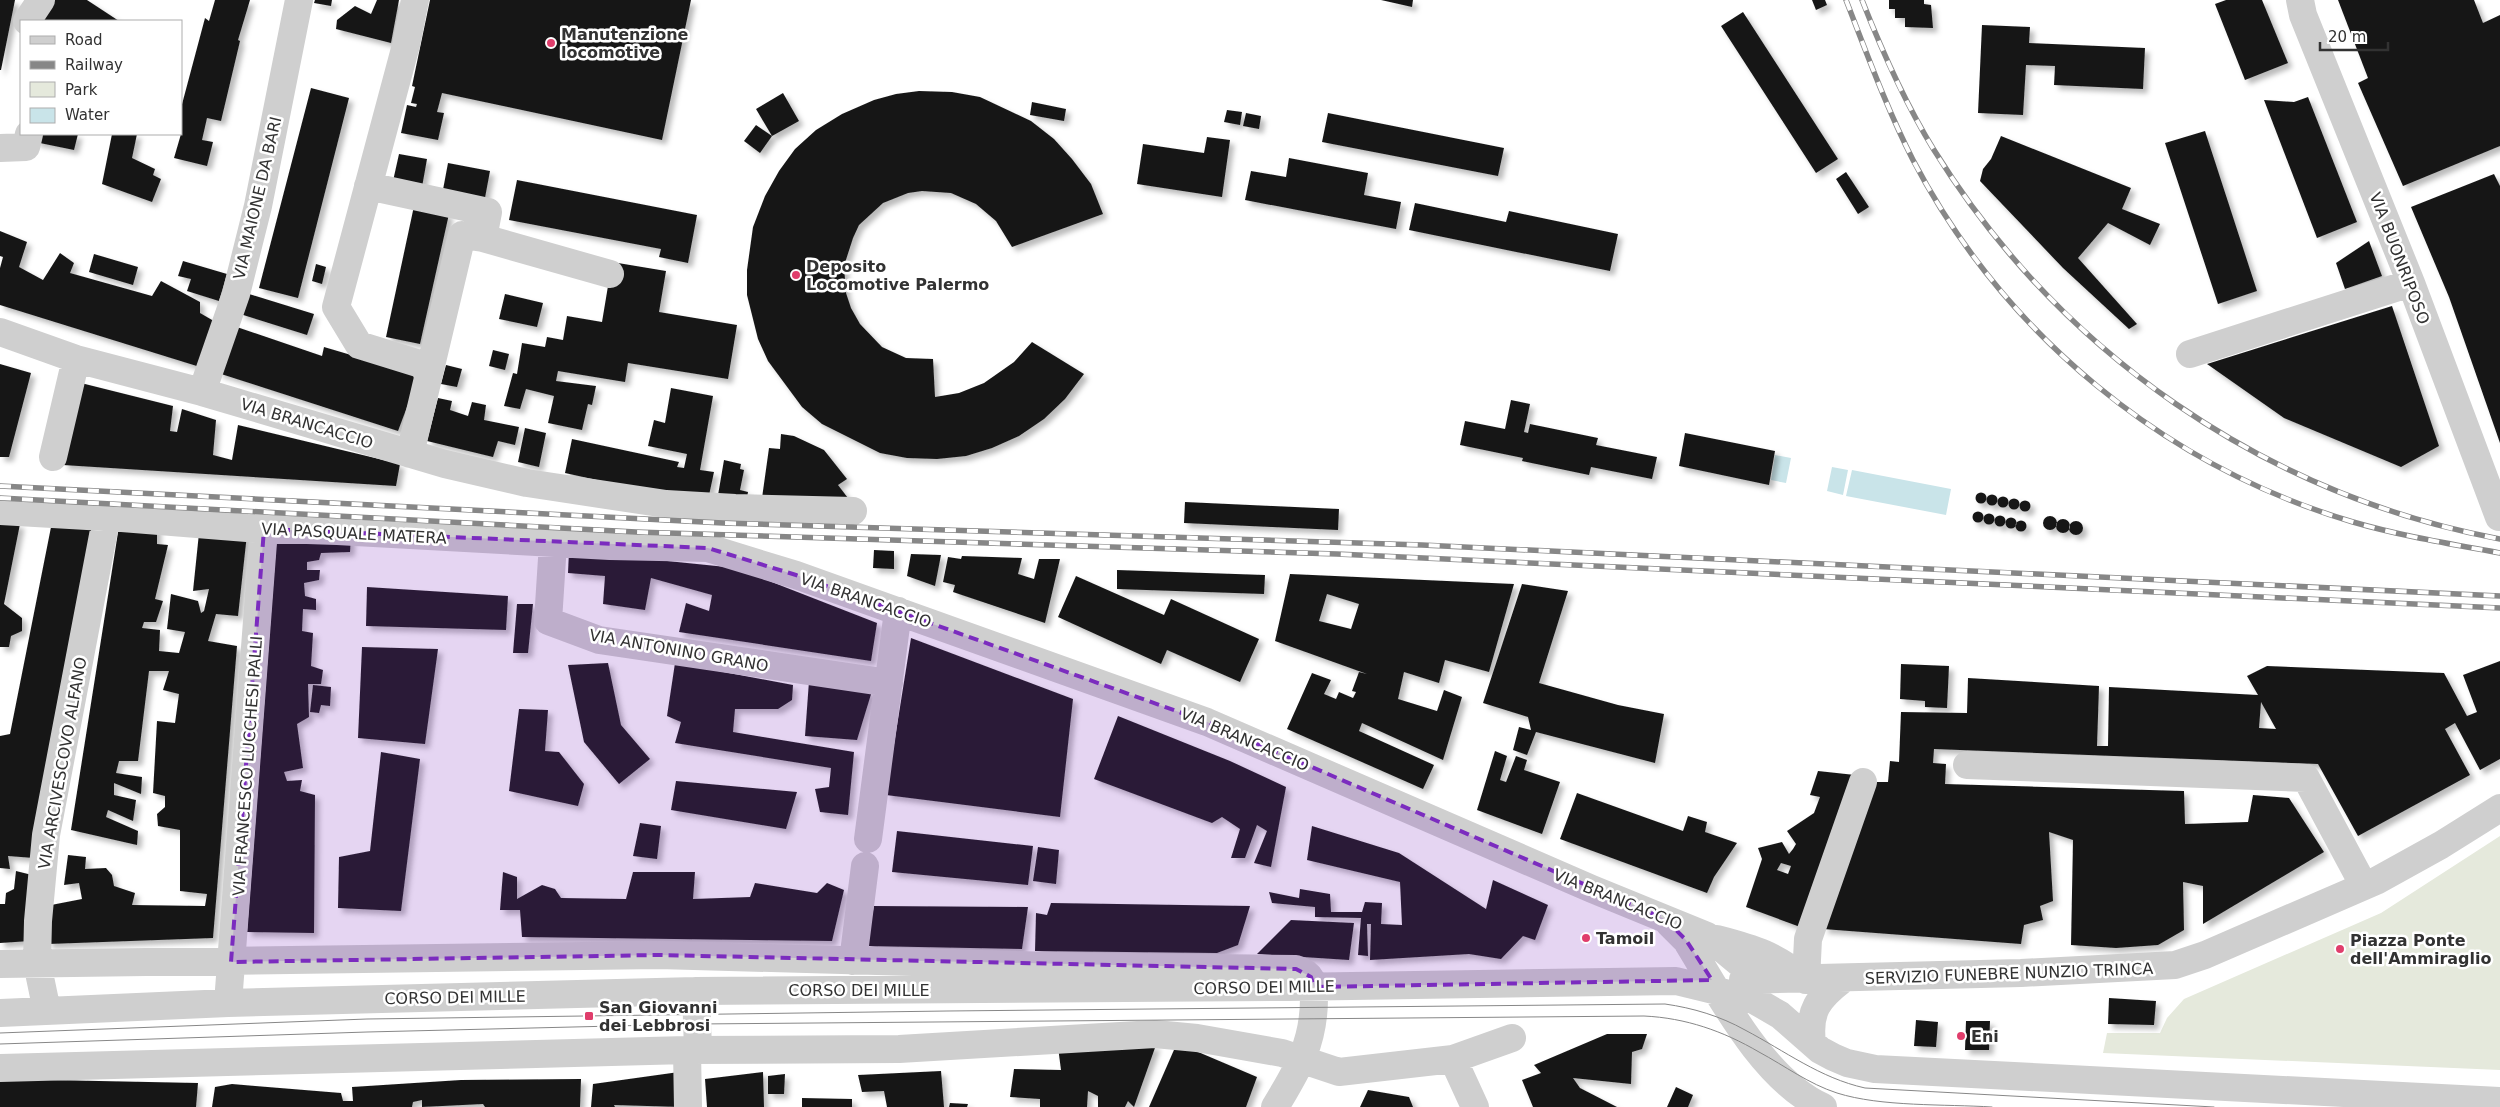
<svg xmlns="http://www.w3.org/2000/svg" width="2500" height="1107" viewBox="0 0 2500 1107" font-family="'DejaVu Sans',sans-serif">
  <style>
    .green { fill: #e5e9dc }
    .water { fill: #c9e4e9 }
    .building { fill: #191919; fill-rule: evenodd; filter: url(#shadow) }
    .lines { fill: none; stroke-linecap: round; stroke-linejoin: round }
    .minor { stroke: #cfcfcf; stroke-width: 28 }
    .tram { stroke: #878787; stroke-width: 1 }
    .rail-casing { stroke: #878787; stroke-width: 5.5 }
    .rail { stroke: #fff; stroke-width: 4; stroke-dasharray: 11; stroke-linecap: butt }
    .marked { fill: #7b2cbf; fill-opacity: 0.2; stroke: #7b2cbf; stroke-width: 4; stroke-dasharray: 10 6; stroke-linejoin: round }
    .poi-dot { fill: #e03e6c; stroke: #fff; stroke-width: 2 }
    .labels { text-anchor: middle; stroke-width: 5; stroke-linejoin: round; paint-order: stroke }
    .poi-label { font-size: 16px; font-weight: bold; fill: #323232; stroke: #fff; text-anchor: start }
    .street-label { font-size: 16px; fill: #323232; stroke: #fff }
  </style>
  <defs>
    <filter id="shadow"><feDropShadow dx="4.5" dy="4.5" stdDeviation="2.5" flood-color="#0004"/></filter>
  </defs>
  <rect width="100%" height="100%" fill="#fff"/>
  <path class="green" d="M2500,836v234l-397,-17 4,-20h53l7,-15 17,-19 197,-86z"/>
  <path class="water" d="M1775,455l16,3 -5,25 -15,-3z
    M1832,467l16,3 -5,25 -16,-4z
    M1852,470l99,19 -5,26 -100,-19z"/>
  <path class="building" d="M0,0h15l-14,70h-1z
    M55,0h32l32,21h-77z
    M215,0h35l-12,40 2,1 -19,80 -14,-3 -5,22 11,2 -6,24 -33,-8 7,-24v-26l24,-90 4,3z
    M315,0h17l-1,6 -17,-3z
    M377,0h22l-8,43 -55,-14 1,-9 18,-14 16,8z
    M430,0h261l-29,140 -220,-47 -5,19 7,1 -6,27 -37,-7 6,-28 9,2 1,-3 -6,-1 4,-16 -3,-1z
    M1381,0h32l-1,7z
    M1812,0h13l2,5 -11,5z
    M1889,0h35v4l7,1 2,23 -28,-1v-9h-10v-9h-6z
    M2226,0h36l26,63 -43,17 -30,-76z
    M2338,0h136l9,23 17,-8v131l-97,40 -45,-103 10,-5z
    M1743,12l95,147 -22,14 -95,-147z
    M1982,25l48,2 -1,16 116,5 -2,41 -89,-4 1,-19 -29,-1 -3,50 -45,-2z
    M311,88l38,10 -51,200 -39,-10z
    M919,91l33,1 28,5 51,24 23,18 18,20 19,25 12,30 -91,33 -16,-26 -20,-17 -25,-11 -29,-2 -14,2 -25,10 -24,22 -6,13 -9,28 2,27 5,15 9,16 22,23 24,11 27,1 2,38 24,-4 25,-10 30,-21 18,-20 52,32 -19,25 -21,20 -25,17 -27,12 -26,8 -29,3 -30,-1 -27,-5 -58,-29 -20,-17 -34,-46 -10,-22 -11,-44v-25l6,-43 12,-31 14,-25 16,-22 21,-19 26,-16 32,-14 22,-6z
    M783,93l16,28 -27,15 -16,-27z
    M2308,97l49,125 -40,16 -53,-138 30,2z
    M1032,102l34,7 -2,12 -34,-6z
    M1227,110l15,2 -2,13 -16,-3z
    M1246,113l15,3 -2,13 -16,-3z
    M1328,113l176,35 -6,28 -176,-34z
    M756,125l16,11 -12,17 -16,-12z
    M2205,131l52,160 -39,13 -53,-161z
    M37,134h41l-4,16 -39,-8z
    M112,134h25l-5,24 23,11 -2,6 8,4 -9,23 -50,-18z
    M2001,136l130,52 -9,21 38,15 -10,21 -42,-22 -30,35 59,66 -8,5 -66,-61 -83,-87 3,-12 8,-10z
    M1207,137l23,3 -8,57 -85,-13 6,-40 61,9z
    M399,154l28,5 -5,28 -29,-6z
    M1289,158l79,15 -4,22 37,7 -5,27 -151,-29 6,-29 35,6z
    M448,163l42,8 -6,32 -42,-8z
    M1846,172l23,35 -11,7 -22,-35z
    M2494,174l6,12v257l-51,-146 -38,-90z
    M517,180l180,35 -9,48 -29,-6 2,-8 -152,-29z
    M1415,203l91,19 3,-11 109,23 -8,37 -201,-41z
    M414,206l35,8 -29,130 -34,-7z
    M0,231l27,11 -8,25 24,13 17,-27 14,10 -4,10 82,23 9,-15 39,21v11l19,11 -19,43 -200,-62v-37l3,-11 -3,-1z
    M2369,241l13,35 -37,13 -9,-26z
    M94,254l44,13 -5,18 -44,-13z
    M183,261l44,13 -8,27 -32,-10 4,-12 -13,-3z
    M612,262l54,9 -7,41 78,13 -9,54 -100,-16 -3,19 -67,-11 -2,10 40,5 -4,19 -4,-1 -6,26 -34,-7 6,-27 -28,-7 -6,20 -16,-3 9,-33 4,1 5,-31 23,4 2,-10 16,3 4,-24 35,6z
    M316,264l10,3 -4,17 -10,-3z
    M246,293l68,21 -7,21 -67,-21z
    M505,294l38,9 -6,24 -38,-8z
    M2392,306l47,140 -38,21 -117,-49 -77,-54z
    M231,325l91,31 2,-9 88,26 4,10 -18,48 -180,-58z
    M493,350l16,4 -4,16 -16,-4z
    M0,364l31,9 -22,84h-9z
    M446,365l16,4 -5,18 -16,-3z
    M81,383l92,23 -3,25 7,1 5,-23 34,11 -3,35 19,5 6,-35 162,39 -4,22 -333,-21z
    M671,388l42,8 -13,74 14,2 -6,28 -38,-4 -105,-23 7,-34 107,23 -2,5 7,1 3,-14 -39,-8 6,-26 11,3z
    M438,398l14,3 -2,9 18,6 4,-14 14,3 -2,15 35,7 -4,18 -17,-4 -5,16 -66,-16z
    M1511,400l19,4 -6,28 4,1 2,-9 68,14 -2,7 61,12 -5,22 -61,-12 -2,8 -67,-14 1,-3 -63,-13 5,-24 40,8z
    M525,428l21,5 -7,34 -21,-5z
    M1685,433l90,18 -6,34 -90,-19z
    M781,434l13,2 30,14 23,29 -9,6 13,17 -89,-4 7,-50 11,1z
    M724,460l17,4 -1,5 4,1 -4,20 8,2 -2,11 -29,-2z
    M1975.5 498a5.5 5.5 0 1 1 11 0a5.5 5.5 0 1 1-11 0Z
    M1986.5 500a5.5 5.5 0 1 1 11 0a5.5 5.5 0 1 1-11 0Z
    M1997.5 502a5.5 5.5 0 1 1 11 0a5.5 5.5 0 1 1-11 0Z
    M2008.5 504a5.5 5.5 0 1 1 11 0a5.5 5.5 0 1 1-11 0Z
    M2019.5 506a5.5 5.5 0 1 1 11 0a5.5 5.5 0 1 1-11 0Z
    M1185,502l154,7 -1,21 -154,-7z
    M1972.5 517a5.5 5.5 0 1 1 11 0a5.5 5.5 0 1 1-11 0Z
    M1983.5 519a5.5 5.5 0 1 1 11 0a5.5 5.5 0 1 1-11 0Z
    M1994.5 521a5.5 5.5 0 1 1 11 0a5.5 5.5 0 1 1-11 0Z
    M2043 523a7 7 0 1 1 14 0a7 7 0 1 1-14 0Z
    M2005.5 523a5.5 5.5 0 1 1 11 0a5.5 5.5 0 1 1-11 0Z
    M2056 526a7 7 0 1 1 14 0a7 7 0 1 1-14 0Z
    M2069 528a7 7 0 1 1 14 0a7 7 0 1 1-14 0Z
    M2015.5 526a5.5 5.5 0 1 1 11 0a5.5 5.5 0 1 1-11 0Z
    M0,522l20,2 -16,80 18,14v13l-11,5 -2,11h-9z
    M52,522l40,2 -58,334 -26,-2 2,13 -10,-1v-132l10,-2z
    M119,526h38v18l11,1 -13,54 8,2 -7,21h-12l-2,6 18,2 -1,21 20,2 6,-21 -18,-3 4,-35 27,7 3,12 3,-2 5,-22 -16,2 6,-58 48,1 -9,82 -22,-2 -8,27 29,5 -24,292 -165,6 -2,-38 36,-7 -3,-16 -15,2 4,-30 18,2 -1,12 21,-1 6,7 2,11 21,7 -3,12 73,1 2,-12 -27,-3v-61l-22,-4 -1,-12 8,-7v-11l-12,-3 4,-72 18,2 4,-29 -16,-4 6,-19h-20l-11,90h-19l-3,12 26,4 -1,17 -27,-11v12l22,5 -3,21 -25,-11 -2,7 32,14 -1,14 -66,-15z
    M277,534l74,2 -1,16 -29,1 -2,7 -12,2v8h13l-1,10 -15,3 1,13 11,3v11l-13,-1 -1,22 11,2 -2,33 12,4 -2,14h-13l1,33 -12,7 6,44 -19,4 3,9 15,-1 -2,11 15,4 -1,138 -67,-1z
    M874,550l20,1v18l-21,-1z
    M569,551l167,17 141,55 -6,38 -192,-29 7,-29 23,8 3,-16 -61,-17 -6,32 -42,-6 2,-28 -37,-3z
    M911,554l30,1 -6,31 -28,-10z
    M962,556l60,2 -4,16 16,5 5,-20h21l-15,64 -92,-31 2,-7 -12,-3 5,-25 13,2z
    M1117,570l148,5 -1,19 -147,-5z
    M1290,574l224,10 -25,88 -44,-12 -6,23 -35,-11 -6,27 39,12 7,-21 18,7 -19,63 -81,-37 -3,8 75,34 -11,24 -136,-60 25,-56 19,7 -7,14 12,5 3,-7 14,6 3,-6 -4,-1 7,-19 8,2 -92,-33zM1327,594l32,10 -8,25 -32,-8z
    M1076,576l88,39 7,-16 88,40 -19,43 -73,-32 -6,14 -103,-47z
    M1522,584l46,7 -29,92 79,22 46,9 -9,49 -119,-31 -9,23 -14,-5 6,-23 12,3 -3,-13 -45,-14z
    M367,587l141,9 -2,34 -140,-4z
    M517,604h16l-5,49h-15z
    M911,638l162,61 -13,118 -174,-22z
    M362,647l76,2 -13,95 -67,-6z
    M2500,661v98l-20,11 -25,-47 -10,6 25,46 -112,61 -40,-72 -384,-15 -1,14 13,1 -1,20 239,7 1,33 63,-2 5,-27 36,3 35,54 -121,72v-38l-20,-4 1,48 -26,15 -42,3 -45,-3 2,-105 -24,-8 4,69 -13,5 3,14 -19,5 -3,19 -198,-15 52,-147h13l2,-21 9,1 2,-50 66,1 1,-35 131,8 -2,60h11l1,-59 149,8 -11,-19 20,-10 177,7 23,43 10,-4 -14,-37zM2261,702l15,27 -17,-1z
    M608,663l13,62 29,34 -31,25 -35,-42 -16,-77z
    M675,663l118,22 -1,15 -14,9h-43l-2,23 121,20 -6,63 -28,-3 -5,-23 14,-2 2,-19 -156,-25 6,-21 -14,-6z
    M1901,664l48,2 -2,42 -22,-1v-6l-25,-2z
    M809,681l63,10 -15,49 -52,-4z
    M313,685l18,2 -1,19 -9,-1 -2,8 -9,-1z
    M519,709l29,1 -3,41 14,1 25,32 -6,22 -69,-15z
    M1118,716l112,45 56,26 -15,80 -17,-4 13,-32 -10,-6 -12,33h-14l9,-29 -18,-12 -10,6 -118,-44z
    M1495,751l12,5 -7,24 6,2 10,-26 11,4 -3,10 36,12 -18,52 -65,-24z
    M381,752l39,7 -19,152 -63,-3 1,-51 31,-6z
    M1818,771l37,4 -52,153 -57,-21 16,-48 -4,-11 24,-6 7,12 4,-5 3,-5 -9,-13 27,-18 6,-16 -10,-2zM1781,863l10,3 -3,8 -11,-4z
    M676,781l121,11 -11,37 -115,-19z
    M1577,793l106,38 5,-15 19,6 -2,10 32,11 -23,34 -7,16 -147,-54z
    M640,823l21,3 -4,33 -24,-3z
    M1312,826l87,27 87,56 7,-29 55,25 -13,35 -12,-4 -22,23 -32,-5 -99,6 1,-36h-4l1,32 -10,-1 3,-37 -46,-1v-10l-43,-4 -3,-11 30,6 1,-9 30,5 1,18h31l3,-10 17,1 -1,21 21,1 -2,-43 -93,-22z
    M897,831l136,15 -5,39 -136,-13z
    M1038,847l21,3 -3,34 -23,-3z
    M16,871l20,5 -6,65 -30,2v-39h5l1,-11 8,-4z
    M503,872l14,5v22l25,-14 13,4 6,9 65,1 7,-27h62l-2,27 57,-2 5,-14 62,10 10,-10 17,7 -12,51 -310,-4 -2,-27h-20z
    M1051,903l199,3 -12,39 -21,8 -182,-2 1,-38 11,2z
    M874,906l154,1 -6,42 -156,-3z
    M1291,920l63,3 -5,37 -92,-6z
    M2109,998l47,3 -2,24 -46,-1z
    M1916,1020l22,2 -2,25 -22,-1z
    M1966,1021h24l-1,29h-24z
    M1607,1034h40l-5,15 -10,3 -1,32 -58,-6 7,10 37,19h-84l-11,-27 19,-7 -7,-8z
    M1177,1043l80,34 -11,30h-97z
    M1156,1045l-22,62 -6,-6 -3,6h-27v-11l-10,-5 -1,16h-47v-8l-30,-2 4,-28 47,1 -3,-23z
    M941,1071l3,36h-57l-3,-16 -22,1 -4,-17z
    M679,1072l2,35 -67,-2 1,2h-24l2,-23z
    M763,1072l1,35h-57l-2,-28z
    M785,1074l-1,20h-16v-18z
    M0,1079l198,4 -2,24h-196z
    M581,1079l-1,28h-95l-2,-3 -61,3v-7l-9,2 -1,5h-200l3,-20 17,-3 109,9 2,8h10l-1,-14 109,-7z
    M1676,1087l17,8 -5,12h-21z
    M1368,1090l41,7 4,10h-53z
    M802,1098l50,1v8h-50z
    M950,1103l18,1 -1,3h-18z"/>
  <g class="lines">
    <path class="minor" d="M415,0l-9,45 -70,262 23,38 71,22
      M2300,0l3,15 108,268 88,234
      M27,21l14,-21
      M0,148l26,-1 3,-13
      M368,186l120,26 -5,26
      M0,332l76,27 126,33 243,72 82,19 139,21 69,4 118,3
      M2190,354l221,-71
      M202,392l34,-98 22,-88 41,-206
      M410,454l52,-219 21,3 127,36
      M53,457l23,-98
      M0,511l122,7 125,10 90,3 273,15 98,2 88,27 411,147 385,167 115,47 53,44
      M553,543l-5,78 51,19 290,43
      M1967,765l339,13 58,108
      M868,839l30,-228
      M1669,923l17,17c34,55 77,140 137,167
      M1717,939c39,10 57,16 89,41
      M853,961l12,-95
      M0,964l659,-9 397,11 240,3c16,4 18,14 18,29 0,45 -16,71 -39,109
      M1743,980l278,-7 154,-8 30,-10 171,-74 65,-36 59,-37
      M1806,980l2,-41 55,-157
      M696,991l2,59
      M228,1003l36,-474
      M47,1011l-10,-48 1,-42 8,-86 58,-305v-13
      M0,1013l228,-10 468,-12 592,-4 388,-6 78,19 26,15 40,35 13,7 14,6 28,6 625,32
      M1812,1043c-4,-32 6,-45 31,-64
      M687,1050l1,57
      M1453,1059l22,48
      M0,1068l687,-18 212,-1 256,-15 42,4 85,15 57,19 114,-13 59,-21"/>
    <path class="tram" d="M0,1033l367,-14 580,-8 718,-7c28,4 55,12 80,26 40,21 75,48 120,58l349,19
      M0,1044l367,-12 330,-8 947,-8c42,2 79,15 115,36 26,14 50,32 78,41 44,14 108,11 155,14"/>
    <defs>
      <path id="rail" d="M1846,0c21,54 41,109 67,160 91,174 251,306 440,362 48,14 98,22 147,31
        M1862,0c20,51 43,103 72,150 126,203 331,345 566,389
        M0,486l723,37 699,22 1078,51
        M0,498l636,34 701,22 1163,54"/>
    </defs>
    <use href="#rail" class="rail-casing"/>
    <use href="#rail" class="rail"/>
  </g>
  <path class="marked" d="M264,529l444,19 88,27 411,147 458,197 21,21 26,40 -398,7 -3,-10 -15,-8 -637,-14 -428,7z"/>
  <g class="poi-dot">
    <circle cx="551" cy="43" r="5"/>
    <circle cx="796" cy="275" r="5"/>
    <circle cx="1586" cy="938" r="5"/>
    <circle cx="2340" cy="949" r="5"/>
    <rect x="584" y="1011" width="10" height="10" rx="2.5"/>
    <circle cx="1961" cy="1036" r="5"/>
  </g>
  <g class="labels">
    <g class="poi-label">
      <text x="561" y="40">Manutenzione<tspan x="561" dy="18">locomotive</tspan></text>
      <text x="806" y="272">Deposito<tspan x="806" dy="18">Locomotive Palermo</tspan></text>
      <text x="1596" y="944">Tamoil</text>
      <text x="2350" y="946">Piazza Ponte<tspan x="2350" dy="18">dell'Ammiraglio</tspan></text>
      <text x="599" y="1013">San Giovanni<tspan x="599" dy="18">dei Lebbrosi</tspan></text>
      <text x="1971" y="1042">Eni</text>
    </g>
    <g class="street-label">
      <text transform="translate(257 198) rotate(-77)" y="6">VIA MAIONE DA BARI</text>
      <text transform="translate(2400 258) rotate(69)" y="6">VIA BUONRIPOSO</text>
      <text transform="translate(307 423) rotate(17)" y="6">VIA BRANCACCIO</text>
      <text transform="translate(354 533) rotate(3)" y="6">VIA PASQUALE MATERA</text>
      <text transform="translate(866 600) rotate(19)" y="6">VIA BRANCACCIO</text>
      <text transform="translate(679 650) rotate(10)" y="6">VIA ANTONINO GRANO</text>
      <text transform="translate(1245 739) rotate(23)" y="6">VIA BRANCACCIO</text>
      <text transform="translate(62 763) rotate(-80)" y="6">VIA ARCIVESCOVO ALFANO</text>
      <text transform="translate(247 766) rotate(-86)" y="6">VIA FRANCESCO LUCCHESI PALLI</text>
      <text transform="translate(1618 899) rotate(22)" y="6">VIA BRANCACCIO</text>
      <text transform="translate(2009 973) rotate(-2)" y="6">SERVIZIO FUNEBRE NUNZIO TRINCA</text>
      <text transform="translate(1264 987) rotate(-1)" y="6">CORSO DEI MILLE</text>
      <text x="859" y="996">CORSO DEI MILLE</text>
      <text transform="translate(455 997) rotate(-1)" y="6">CORSO DEI MILLE</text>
    </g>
  </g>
  <rect x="20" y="20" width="162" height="115" fill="#ffffff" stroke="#adadad"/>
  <rect x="30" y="36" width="25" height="8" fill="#cfcfcf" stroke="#adadad"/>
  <text x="65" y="45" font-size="15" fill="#323232">Road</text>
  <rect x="30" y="61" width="25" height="8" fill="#878787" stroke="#adadad"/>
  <text x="65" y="70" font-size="15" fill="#323232">Railway</text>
  <rect x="30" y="82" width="25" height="15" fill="#e5e9dc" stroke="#adadad"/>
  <text x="65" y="95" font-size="15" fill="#323232">Park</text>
  <rect x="30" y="108" width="25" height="15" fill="#c9e4e9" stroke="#adadad"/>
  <text x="65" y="120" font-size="15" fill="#323232">Water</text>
  <path d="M2320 42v8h68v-8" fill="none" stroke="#323232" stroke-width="2.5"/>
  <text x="2328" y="42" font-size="15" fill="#323232" stroke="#ffffff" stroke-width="4" paint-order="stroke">20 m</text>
</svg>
